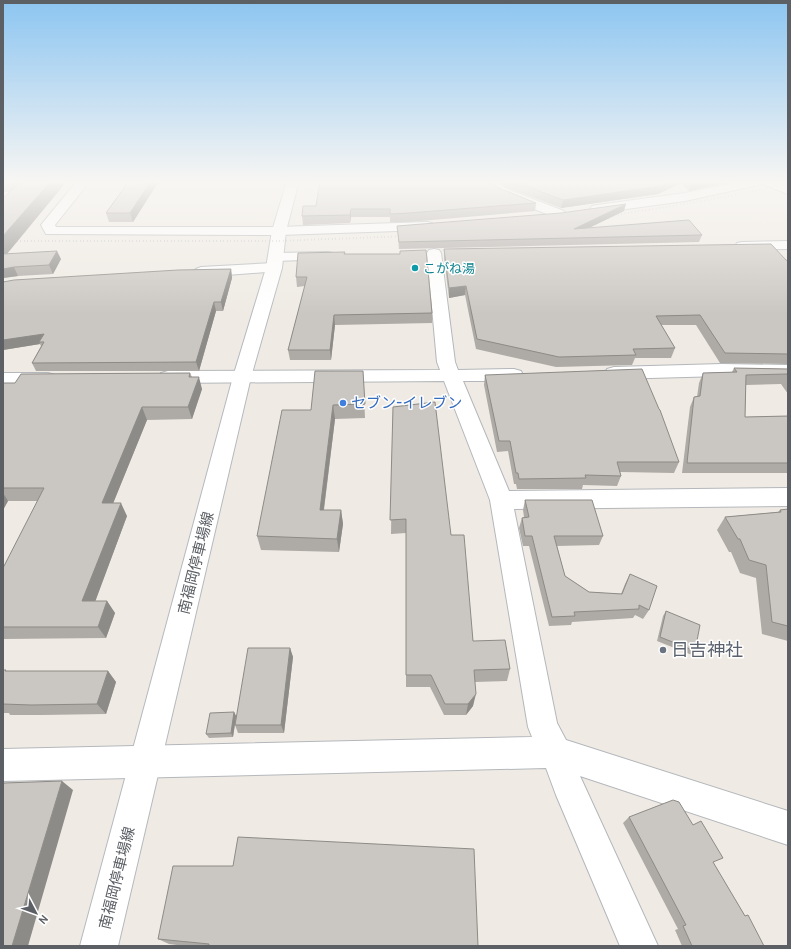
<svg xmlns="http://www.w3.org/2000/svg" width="791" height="949" viewBox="0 0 791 949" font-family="Cabin,'Noto Sans JP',sans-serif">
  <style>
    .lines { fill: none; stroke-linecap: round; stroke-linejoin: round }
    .street-casing { stroke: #b4b7bb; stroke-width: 2 }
    .secondary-casing { stroke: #b5b9be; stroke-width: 2 }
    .street { fill: #fff; fill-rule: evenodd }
    .secondary { fill: #fff; fill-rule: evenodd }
    .rail { stroke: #b3b4b5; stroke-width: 2; stroke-dasharray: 0.5 3; stroke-linecap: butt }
    .wall { fill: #aeaaa6 }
    .shaded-wall { fill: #8d8b87 }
    .building { fill: #cac6c1; stroke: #8d8b87 }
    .culture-dot { fill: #0f9aa8; stroke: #fff; stroke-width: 1.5 }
    .shop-dot { fill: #3f7fe0; stroke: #fff; stroke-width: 1.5 }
    .worship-dot { fill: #6b7280; stroke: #fff; stroke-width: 1.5 }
    .labels { text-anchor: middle; stroke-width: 3; stroke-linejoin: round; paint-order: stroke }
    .far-culture-label { font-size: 13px; fill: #0d838f; stroke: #fff; text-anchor: start }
    .shop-label { font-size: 15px; fill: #366cbe; stroke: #fff; text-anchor: start }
    .street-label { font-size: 15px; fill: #5c6065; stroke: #fff }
    .near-worship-label { font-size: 18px; fill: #5b616d; stroke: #fff; text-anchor: start }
  </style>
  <rect width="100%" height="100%" fill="#efebe4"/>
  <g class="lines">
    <defs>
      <path id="street" d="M77,181h13l-35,44 1,2h223l148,-5 5,1 2,3 -2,3 -5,1 -148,5 -233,-1 -5,-9z
        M479,181h15l13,8 57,22 2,3 -2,3h-10l-55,-22z
        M743,181h34l11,5v8l-25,-10 -78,17 -88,12 -5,-1 -2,-3 2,-3 5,-1 88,-12z
        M788,241v8l-46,1 -5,-1 -2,-3 2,-3 5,-1z
        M434,249l5,1 2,3 14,109 3,8 56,-1 7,2 2,4 -2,4 -7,2h-51l46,110 279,-3v18l-274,3 43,214 9,17 222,71v34l-208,-69 78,170h-38l-64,-151 -10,-27 -543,13v-32l529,-12 -4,-10 -38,-227 -46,-119 -276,2 -7,-2 -2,-4 2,-4 7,-2 272,-1 -3,-8 -10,-109 2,-3z
        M328,252l5,1 2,3 -2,3 -58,2 -5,-1 -2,-3 2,-3 5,-1z
        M274,263l5,2 3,3 -3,3 -78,6 -5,-2 -3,-3 3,-3 5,-2z
        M722,364l66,1v12l-66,-1 -108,3 -7,-2 -2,-4 2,-4 7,-2z
        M3,373h45l7,2 2,4 -2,4 -7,2h-45z"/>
      <path id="secondary" d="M287,181h12l-13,50 -4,37 -31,109 -133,569h-38l153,-569 33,-109 6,-37z"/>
    </defs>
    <use href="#street" class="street-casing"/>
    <use href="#secondary" class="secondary-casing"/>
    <use href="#street" class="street"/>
    <use href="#secondary" class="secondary"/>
    <path class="rail" d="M604,217l104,-17 80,-16
      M3,241h274l132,-5"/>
  </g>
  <path class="wall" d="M3,181h64l-60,73 54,5 -8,15 -35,2 -15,2v-80l7,-6h-7z
    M129,181h30l-26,41h-24l-3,-9z
    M497,181h237l-45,10 -8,-8 -23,11 -97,14 -53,-20z
    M782,181h6v3z
    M499,188l37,15 -1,8 -126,11h-19v-5h-39l-1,6 -47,2 -1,-9 14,-10z
    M624,211l-35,17 113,7 -3,7 -300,7 -2,-23z
    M444,249l342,11 2,1v103l-68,-1 -24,-38h-35l14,23 -4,10h-36l-3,7 -76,2 -80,-18 -11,-54 -16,3 -5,-40z
    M400,251l32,62v10l-97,2 -4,35h-41l-2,-10 17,-64 -8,1 -1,-10 49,-25v2h55z
    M231,269l1,9 -9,33h-7l-17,60h-163l-4,-8 9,-17 -1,-2 -37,6v-68z
    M734,368l54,1v25l-7,-10 -35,1 -1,32 43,-1v57h-106l8,-66 4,-10h3l2,-14 4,-10 29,-1z
    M363,371l2,47 -30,1 -11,91h17l2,14 -4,28 -78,-2 -4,-14 54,-126z
    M190,373l2,4 10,12 -10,30 -45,1 -34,83 14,13 -32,85h12l8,12 -9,25 -103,1v-71l35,-67h-30l-5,9v-127h12z
    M485,375l194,87 -5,11 -54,-1 1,4 -4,10 -34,-1 -1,4h-65l-1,-5h-2l-6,-33 -11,1 -13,-67z
    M393,407l58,128 22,106 37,28 -3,12 -32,1 -2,24 -7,9h-22l-14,-28h-24v-154l-15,1z
    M525,500l78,36 -4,9 -42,1 8,30 24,16 32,2 4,-10 5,-10 19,36 -6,9 -8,-4 -2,3 -61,4 -1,3 -22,1 -20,-80h-6l-4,-18 3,-10 2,-1 -1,-7z
    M788,509v132l-26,-7 -6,-56 -16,-5 -9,-21h-2l-12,-22 8,-13 53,-5 2,-2z
    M666,611l29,40 -3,4 -35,-14 6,-25z
    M290,648l3,9 -9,76h-46l-3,-8 -2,12 -24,1 -3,-4 28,-22 2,4z
    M3,670l4,1h101l8,11 -10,32 -64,1h-32l-1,-2h-6z
    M629,817l84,46 32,53 19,30h-82l-7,-16 3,-1 -55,-106z
    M158,939l320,7h-293l-16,-2z"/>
  <path class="shaded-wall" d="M51,181h16l-62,75 -2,-4v-16z
    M151,181h8l-26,41 -3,-9z
    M671,181h11l-1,2 -23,11 -97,14 2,-8z
    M697,181h37l-45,10 3,-9z
    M626,204l-2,7 -52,25 2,-7z
    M351,209v8l-1,6v-8z
    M57,251l4,8 -8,15 -4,-9z
    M14,267l4,9 -15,2v-9z
    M231,269l1,9 -9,33 -2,-9z
    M466,286l-1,9 -16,3v-10z
    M214,302l2,9 -17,60 -3,-9z
    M334,315l1,10 -4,35 -1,-10z
    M44,334l-5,8 1,2 -37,6v-10z
    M199,377l3,12 -10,30 -4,-12z
    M333,405l2,14 -13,104 -2,-13z
    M142,407l5,13 -39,96 -6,-13z
    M3,493l5,8 -5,9z
    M121,503l6,13 -36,97 -9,-12z
    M341,510l2,14 -4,28 -2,-13z
    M107,601l8,12 -9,25 -8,-11z
    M290,648l3,9 -9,76 -3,-8z
    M108,671l8,11 -10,32 -9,-10z
    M476,694l-3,12 -7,9 2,-11z
    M234,712l2,4 -3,21 -2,-4z
    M62,781l11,9 -45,156h-16z"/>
  <path class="building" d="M21,181h30l-48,55v-38z
    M129,181h22l-21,32h-24z
    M320,181h169l10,7 37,15 -127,10 -19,1v-5h-39l-1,6 -48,1 1,-10h13z
    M513,181h158l-10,5 -98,14z
    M626,204l-52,25 115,-9 13,15 -303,7 -2,-16 164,-13z
    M771,244l15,16 2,1v93l-63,-1 -25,-38 -44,1 19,32 -42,1 3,6 -77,2 -82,-18 -11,-53 -17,2 -5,-39z
    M426,250l6,63 -98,2 -4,35h-42l19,-73h-11l2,-24 47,-1 -1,2h56v-3z
    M57,251l-8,14 -35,2 -11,2v-15z
    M231,269l-10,33h-7l-18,60 -164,1 12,-21h-5l5,-8 -41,6v-58l11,-2 164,-10z
    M734,368l54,1v7l-1,-2 -41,1 -1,42 43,-1v47h-101l7,-66 6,-1 3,-23 34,-1z
    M642,369l17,40 1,1 19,52h-62l4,14 -36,-1 1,3 -67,1 -1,-6h-2l-6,-32h-11l-14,-66z
    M315,371h48l2,33 -32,1 -13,105h21l-4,29 -80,-3 25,-126h29z
    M190,373l-1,4h10l-11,30h-46l-40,96h19l-39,98h25l-9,26h-95v-59l41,-80h-41v-105h12l6,-9z
    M435,402l16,133h13l9,106 32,-1 5,29 -36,1 2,24 -8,10h-23l-14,-29h-25v-156l-16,1 3,-113z
    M525,500h67l11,36h-49l11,40 24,16 33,2 8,-20 27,12 -8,24 -10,-5v4l-65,3 1,4 -23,1 -20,-81h-7l-3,-18 7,-1z
    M788,509v117l-16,-4 -6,-57 -17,-5 -9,-21h-2l-13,-22 56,-5 -1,-2z
    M666,611l34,14 -5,26 -35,-14z
    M248,648h42l-9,77h-46z
    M3,670h3l-1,1h103l-11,33 -66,1 -28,-1z
    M234,712l-3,21 -25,1 4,-21z
    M62,781l-50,165h-9v-160l1,-3z
    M673,800l6,2 14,23 8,-4 22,37 -10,4 32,54 3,-1 16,31h-72l-9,-20 3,-1 -57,-108z
    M238,837l236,12 4,97h-269v-2l-51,-5 15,-73h60z"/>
  <linearGradient id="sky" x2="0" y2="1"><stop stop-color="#8cc5f1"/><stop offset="0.58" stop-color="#f8f6f3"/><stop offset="1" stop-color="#f8f6f3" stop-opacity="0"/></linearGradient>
  <rect width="791" height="314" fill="url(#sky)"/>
  <circle class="culture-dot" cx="415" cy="268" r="4"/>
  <circle class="shop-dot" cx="343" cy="403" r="4"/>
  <circle class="worship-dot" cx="663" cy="650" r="4"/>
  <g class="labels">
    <g class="far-culture-label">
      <text x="423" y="273">こがね湯</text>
    </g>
    <g class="shop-label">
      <text x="351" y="408">セブン-イレブン</text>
    </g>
    <g class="street-label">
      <text transform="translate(196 563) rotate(-76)" y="5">南福岡停車場線</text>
      <text transform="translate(117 878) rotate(-76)" y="5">南福岡停車場線</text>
    </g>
    <g class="near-worship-label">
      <text x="671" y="656">日吉神社</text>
    </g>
  </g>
  <rect width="791" height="949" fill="none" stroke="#5c6065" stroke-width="8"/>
  <g transform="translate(36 913) rotate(131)" stroke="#ffffff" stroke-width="3" paint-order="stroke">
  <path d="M0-3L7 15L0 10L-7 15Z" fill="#5c6065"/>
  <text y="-6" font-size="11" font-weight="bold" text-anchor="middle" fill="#5c6065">N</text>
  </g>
</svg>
